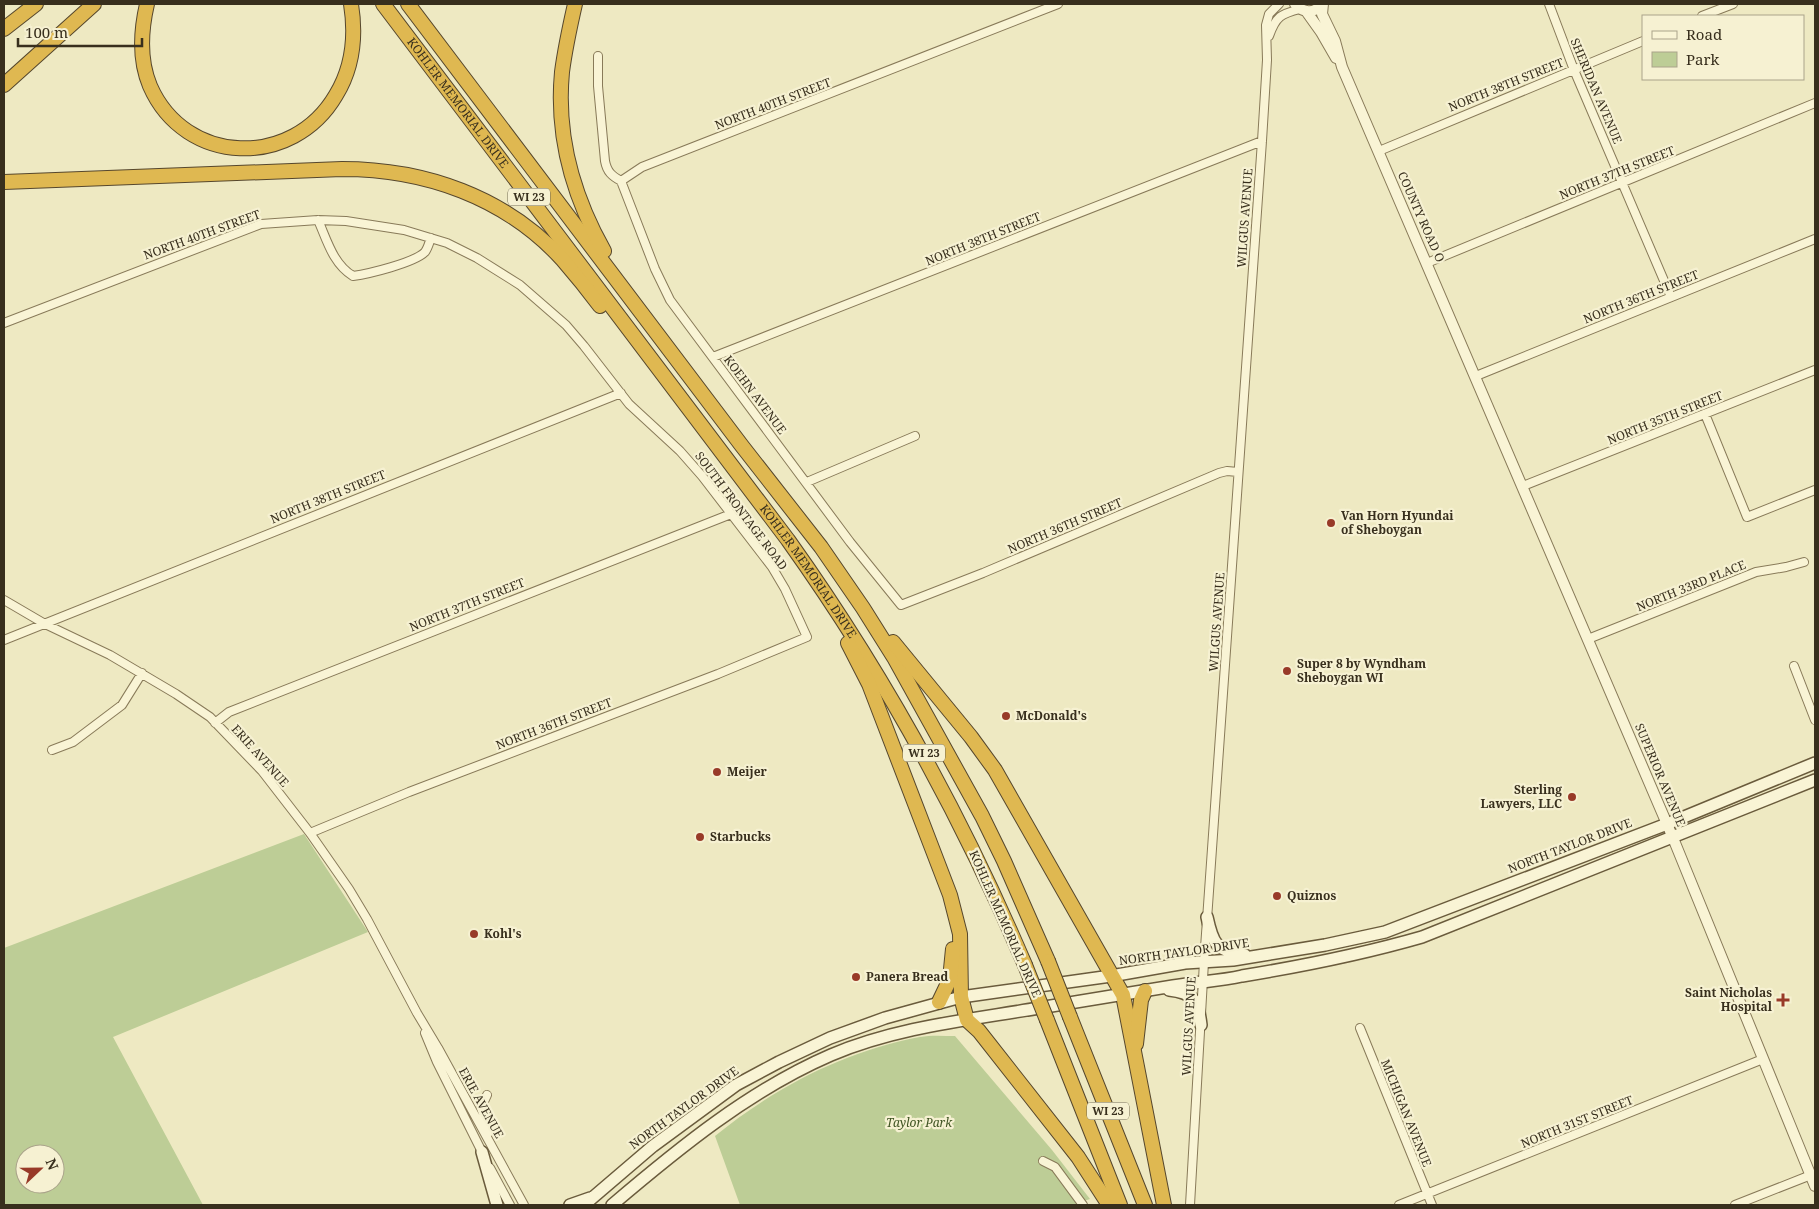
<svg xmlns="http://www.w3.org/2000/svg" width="1819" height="1209" viewBox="0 0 1819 1209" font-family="'Noto Serif',serif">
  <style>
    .green { fill: #bdcd96; fill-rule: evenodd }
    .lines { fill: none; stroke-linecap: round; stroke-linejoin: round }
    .minor-casing { stroke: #887a59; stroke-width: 10 }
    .tertiary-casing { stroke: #887a59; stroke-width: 12 }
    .secondary-casing { stroke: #6a5b3c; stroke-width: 14 }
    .motorway-casing { stroke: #56472d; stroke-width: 16 }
    .minor { stroke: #f9f4d5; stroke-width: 8 }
    .tertiary { stroke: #f9f4d5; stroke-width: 10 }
    .secondary { stroke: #f9f4d5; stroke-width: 11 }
    .motorway { stroke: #dfb851; stroke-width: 14 }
    .motorway-bridge-casing { stroke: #56472d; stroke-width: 16; stroke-linecap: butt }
    .motorway-bridge { stroke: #dfb851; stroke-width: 14 }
    .poi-dot { fill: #983a28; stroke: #f6f1d2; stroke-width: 2 }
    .labels { text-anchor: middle; stroke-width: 4.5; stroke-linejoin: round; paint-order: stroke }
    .shield { fill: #f6f1d2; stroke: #716953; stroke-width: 1 }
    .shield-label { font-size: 11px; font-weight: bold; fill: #382f1d }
    .street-label { font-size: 12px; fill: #382f1d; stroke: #f6f1d2 }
    .poi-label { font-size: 12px; font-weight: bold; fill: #382f1d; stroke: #f6f1d2; text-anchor: start }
    .park-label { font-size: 12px; font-style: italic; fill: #405524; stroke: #f6f1d2 }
  </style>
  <rect width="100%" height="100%" fill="#eee9c2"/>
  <path class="green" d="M304,834l64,98 -255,105 90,168h-199v-257zM25,1154h30v30h-30z
    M955,1036l97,114 38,49 -18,6h-332l-25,-69c59,-48 129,-85 205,-99 11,-2 23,-1 35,-1z"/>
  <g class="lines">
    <defs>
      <path id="minor" d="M1549,4l25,66 97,227
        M1702,16l31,-12
        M1269,36c7,-20 12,-22 31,-27
        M598,56v30l7,75c2,11 7,15 16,20
        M1379,151l264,-110
        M621,181l34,88 15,31 180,242 51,63 82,-32 236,-100 8,-2 11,1
        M621,181l21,-14 416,-163
        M318,220c9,20 15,44 35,56 15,-2 61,-13 72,-24 3,-4 4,-9 6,-14
        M1427,263l388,-160
        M4,323l257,-99 57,-4 28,1 58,9 43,13 30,15 43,27 46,40 18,21 45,58 51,47 22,25 70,91 13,22 22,48 -89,37 -309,118 -99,41
        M713,357l549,-216
        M1476,376l339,-137
        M1705,414l42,103 68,-27
        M807,482l108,-46
        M1523,486l292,-116
        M4,600l41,24 65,31 66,39 34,23 52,54 48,62 39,56 18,30 50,94 21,35 86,157
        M1588,639l168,-67 30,-5 18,-5
        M4,640l617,-247
        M1794,666l21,54
        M215,723l14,-11 502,-198
        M52,750l21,-8 49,-37 20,-32
        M1360,1028l72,177
        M425,1033l12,29 47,94
        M487,1095l-6,13 9,24
        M1043,1161l12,6 28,38
        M490,1168l20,37
        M1190,1205l14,-243 58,-821 5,-81 -1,-35 3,-11 10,-10
        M1399,1205l364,-146
        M1735,1205l76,-30"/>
      <path id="tertiary" d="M1295,4c8,9 19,10 28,0
        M1323,4l-1,10 13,27 7,26 331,771 142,348
        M1306,11l15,21 15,26"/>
      <path id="secondary" d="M1207,917c6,28 9,33 38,38
        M1169,990c26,3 29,11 32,35
        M482,1152l15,53
        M570,1205l20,-7
        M584,1205l69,-59 83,-61 43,-23 51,-24 55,-20 76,-21 150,-21 74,-13 48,-3 92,-15 60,-13 282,-108 148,-61
        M612,1205c67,-57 138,-115 219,-150 66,-28 138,-35 208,-47 45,-7 89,-15 134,-22 23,-4 47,-5 69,-10 61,-10 121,-22 180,-39l393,-157"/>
      <g id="motorway">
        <path d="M147,4c-6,26 -8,56 3,82 35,80 143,83 186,9 17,-28 20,-60 15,-91"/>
        <path id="s1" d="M383,4l405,536c95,133 173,275 237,425"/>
        <path d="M408,4l334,442 79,101 42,61 32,51 87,157 22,45 44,100"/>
        <path d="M575,4c-5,22 -10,45 -13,68 -6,63 11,124 42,179"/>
        <path d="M4,29l32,-25"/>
        <path d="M4,85l90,-81"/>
        <path d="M4,182l338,-13c83,0 163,28 220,90 13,15 26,31 38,47"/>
        <path d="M893,642l78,95 24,33 128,225 41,210"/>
        <path d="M848,643l21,41 81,211 10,39 1,63 6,23 12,11 99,126 31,48"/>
        <path d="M939,1002l11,-23 3,-30"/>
        <path d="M1070,1017l75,188"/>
        <path d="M1047,1020l73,185"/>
        <path d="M1136,1044l5,-44 4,-9"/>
      </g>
    </defs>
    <use href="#minor" class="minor-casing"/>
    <use href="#tertiary" class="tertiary-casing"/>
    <use href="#secondary" class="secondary-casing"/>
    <use href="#motorway" class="motorway-casing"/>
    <use href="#minor" class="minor"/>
    <use href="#tertiary" class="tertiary"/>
    <use href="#secondary" class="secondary"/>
    <use href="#motorway" class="motorway"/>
    <defs>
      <path id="motorway-bridge" d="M1048,961l22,56
        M1025,965l22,55"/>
    </defs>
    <use href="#motorway-bridge" class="motorway-bridge-casing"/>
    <use href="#motorway-bridge" class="motorway-bridge"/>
  </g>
  <g class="poi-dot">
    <circle cx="1331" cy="523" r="5"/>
    <circle cx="1287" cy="671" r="5"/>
    <circle cx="1006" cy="716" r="5"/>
    <circle cx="717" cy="772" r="5"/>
    <circle cx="1572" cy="797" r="5"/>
    <circle cx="700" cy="837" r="5"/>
    <circle cx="1277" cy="896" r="5"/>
    <circle cx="474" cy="934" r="5"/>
    <circle cx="856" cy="977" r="5"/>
    <path d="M1780.5 992.5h5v5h5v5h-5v5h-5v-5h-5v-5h5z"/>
  </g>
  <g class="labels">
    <g class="shield">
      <rect x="508" y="188.5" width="42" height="17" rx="4"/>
      <rect x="903" y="744.5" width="42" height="17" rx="4"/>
      <rect x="1087" y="1102.5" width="42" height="17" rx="4"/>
    </g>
    <g class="shield-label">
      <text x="529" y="201">WI 23</text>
      <text x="924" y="757">WI 23</text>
      <text x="1108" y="1115">WI 23</text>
    </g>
    <g class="street-label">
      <text transform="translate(1506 85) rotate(-22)" y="4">NORTH 38TH STREET</text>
      <text transform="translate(1596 91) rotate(67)" y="4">SHERIDAN AVENUE</text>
      <text dy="4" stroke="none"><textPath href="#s1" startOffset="124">KOHLER MEMORIAL DRIVE</textPath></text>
      <text transform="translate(773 104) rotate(-21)" y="4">NORTH 40TH STREET</text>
      <text transform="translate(1617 173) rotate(-22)" y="4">NORTH 37TH STREET</text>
      <text transform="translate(1421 217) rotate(66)" y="4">COUNTY ROAD O</text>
      <text transform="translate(1245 218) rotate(-86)" y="4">WILGUS AVENUE</text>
      <text transform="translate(202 235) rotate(-20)" y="4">NORTH 40TH STREET</text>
      <text transform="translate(983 239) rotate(-22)" y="4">NORTH 38TH STREET</text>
      <text transform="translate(1641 297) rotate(-22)" y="4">NORTH 36TH STREET</text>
      <text transform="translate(755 395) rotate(53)" y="4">KOEHN AVENUE</text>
      <text transform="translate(1665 418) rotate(-22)" y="4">NORTH 35TH STREET</text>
      <text transform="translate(328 497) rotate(-22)" y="4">NORTH 38TH STREET</text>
      <text transform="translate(741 511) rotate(53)" y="4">SOUTH FRONTAGE ROAD</text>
      <text transform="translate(1065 526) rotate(-23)" y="4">NORTH 36TH STREET</text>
      <text dy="4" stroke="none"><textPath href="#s1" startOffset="709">KOHLER MEMORIAL DRIVE</textPath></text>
      <text transform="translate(1691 586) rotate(-22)" y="4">NORTH 33RD PLACE</text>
      <text transform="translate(467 605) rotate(-22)" y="4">NORTH 37TH STREET</text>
      <text transform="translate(1217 622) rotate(-86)" y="4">WILGUS AVENUE</text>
      <text transform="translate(554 724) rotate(-21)" y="4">NORTH 36TH STREET</text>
      <text transform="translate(260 756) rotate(48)" y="4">ERIE AVENUE</text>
      <text transform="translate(1660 775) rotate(67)" y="4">SUPERIOR AVENUE</text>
      <text transform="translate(1570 846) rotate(-21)" y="4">NORTH TAYLOR DRIVE</text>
      <text transform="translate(1005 924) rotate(66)" y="4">KOHLER MEMORIAL DRIVE</text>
      <text transform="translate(1184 952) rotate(-8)" y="4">NORTH TAYLOR DRIVE</text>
      <text transform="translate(1189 1026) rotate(-87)" y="4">WILGUS AVENUE</text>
      <text transform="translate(481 1103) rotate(61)" y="4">ERIE AVENUE</text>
      <text transform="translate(684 1108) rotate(-36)" y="4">NORTH TAYLOR DRIVE</text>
      <text transform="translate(1406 1113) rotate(68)" y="4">MICHIGAN AVENUE</text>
      <text transform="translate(1577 1122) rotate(-22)" y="4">NORTH 31ST STREET</text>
    </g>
    <g class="poi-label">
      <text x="1341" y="520">Van Horn Hyundai<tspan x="1341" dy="14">of Sheboygan</tspan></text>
      <text x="1297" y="668">Super 8 by Wyndham<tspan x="1297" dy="14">Sheboygan WI</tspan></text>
      <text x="1016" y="720">McDonald's</text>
      <text x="727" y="776">Meijer</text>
      <text x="1562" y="794" text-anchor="end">Sterling<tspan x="1562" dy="14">Lawyers, LLC</tspan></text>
      <text x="710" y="841">Starbucks</text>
      <text x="1287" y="900">Quiznos</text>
      <text x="484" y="938">Kohl's</text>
      <text x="866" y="981">Panera Bread</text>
      <text x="1772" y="997" text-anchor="end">Saint Nicholas<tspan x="1772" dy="14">Hospital</tspan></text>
    </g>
    <g class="park-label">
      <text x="919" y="1127">Taylor Park</text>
    </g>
  </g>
  <rect width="1819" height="1209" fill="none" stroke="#382f1d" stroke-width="10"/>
  <rect x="1642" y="15" width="162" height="65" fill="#f6f1d2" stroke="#aaa38a"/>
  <rect x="1652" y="31" width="25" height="8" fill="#f9f4d5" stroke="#aaa38a"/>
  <text x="1686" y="40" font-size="15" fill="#382f1d">Road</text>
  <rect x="1652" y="52" width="25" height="15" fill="#bdcd96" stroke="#aaa38a"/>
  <text x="1686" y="65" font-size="15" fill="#382f1d">Park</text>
  <g transform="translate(40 1169) rotate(68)"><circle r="24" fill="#f6f1d2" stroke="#aaa38a"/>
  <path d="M0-4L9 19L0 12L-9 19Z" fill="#983a28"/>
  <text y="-8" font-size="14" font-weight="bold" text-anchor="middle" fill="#382f1d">N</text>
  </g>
  <path d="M18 38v8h124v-8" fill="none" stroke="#382f1d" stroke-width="2.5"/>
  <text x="25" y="38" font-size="15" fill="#382f1d" stroke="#f6f1d2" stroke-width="4" paint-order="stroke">100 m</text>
</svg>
